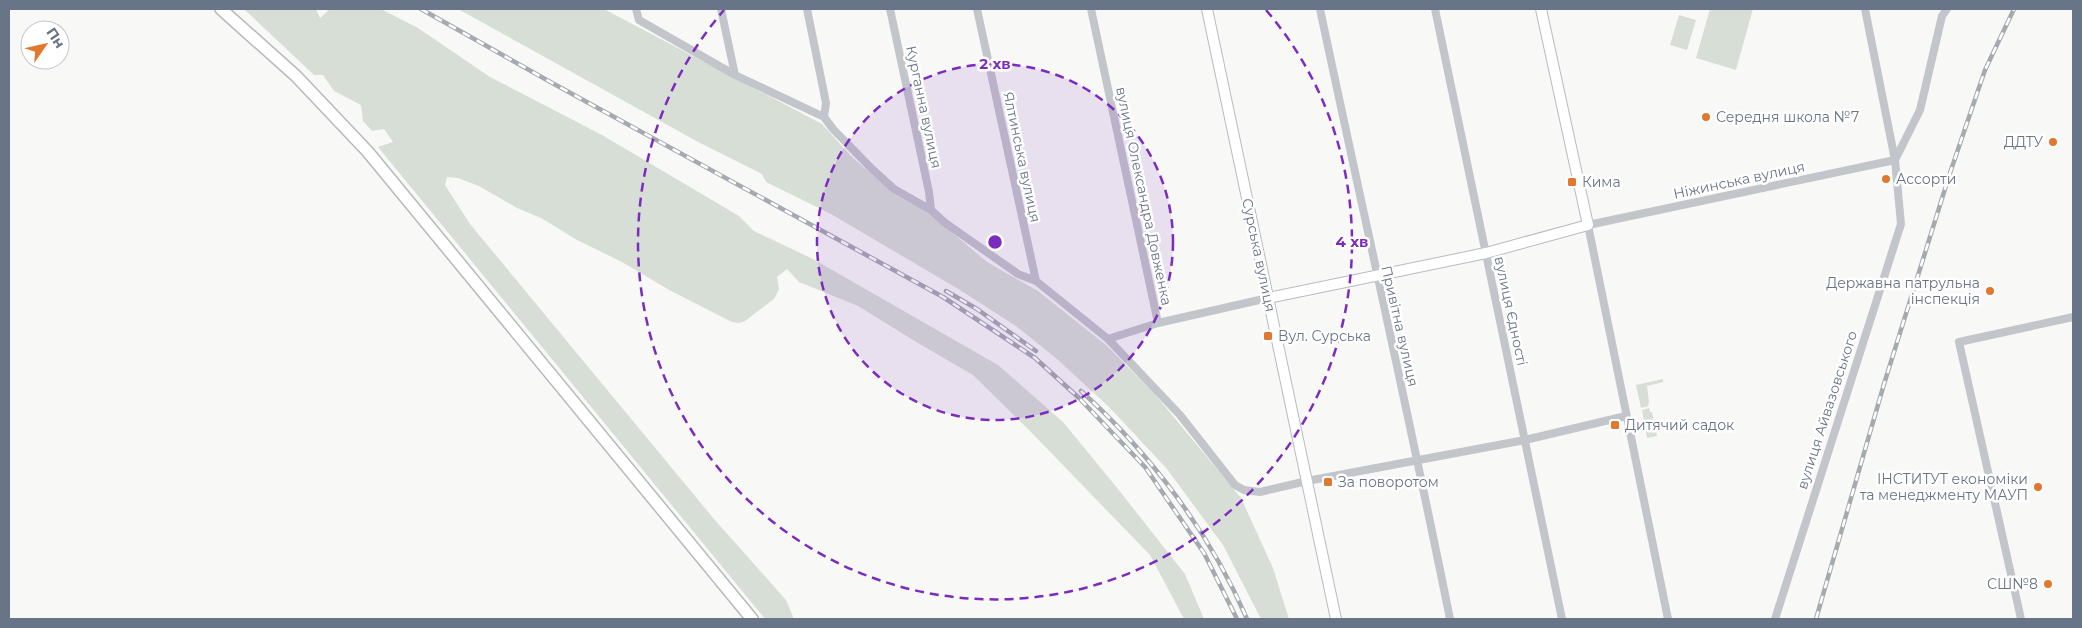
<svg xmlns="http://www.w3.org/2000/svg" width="2082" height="628" viewBox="0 0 2082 628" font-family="Montserrat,sans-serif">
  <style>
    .green { fill: #d7ded6 }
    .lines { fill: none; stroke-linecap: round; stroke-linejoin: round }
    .secondary-casing { stroke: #b7bbc1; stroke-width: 12 }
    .primary-casing { stroke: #b6b9be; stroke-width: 14 }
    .street { stroke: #c2c5ca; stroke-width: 8 }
    .secondary { stroke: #fff; stroke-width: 10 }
    .primary { stroke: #fff; stroke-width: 11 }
    .rail-casing { stroke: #a5aab1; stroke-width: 4.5 }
    .rail { stroke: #fff; stroke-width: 2.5; stroke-dasharray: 8; stroke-linecap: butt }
    .ring { fill: none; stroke: #7b2cbf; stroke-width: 2.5; stroke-dasharray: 9 6 }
    .poi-dot { fill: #e2782e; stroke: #fff; stroke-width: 2 }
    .labels { text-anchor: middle; stroke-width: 5; stroke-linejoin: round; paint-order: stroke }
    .street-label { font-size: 14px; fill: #687487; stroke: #fff }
    .poi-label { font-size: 14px; fill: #687487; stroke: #fff; text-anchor: start }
    .centre { fill: #7b2cbf; stroke: #fff; stroke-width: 2.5 }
    .ring-label { font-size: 15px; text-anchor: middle; font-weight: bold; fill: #7b2cbf; stroke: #fff; stroke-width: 5; stroke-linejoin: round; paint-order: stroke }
  </style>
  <rect width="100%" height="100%" fill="#f8f9f6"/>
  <path class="green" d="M244,9h72l4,9 10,-9h51l37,19 72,49 112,58 137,81 15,15 59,28 185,106 65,57 55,67 67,85 19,45h-20l-34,-64 -122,-126 -55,-54 -55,-32 -60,-37 -59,-24 -12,-13 -10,8 2,12 -5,10 -29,22 -6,2 -7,-1 -61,-31 -49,-29 -45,-22 -36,-22 -24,-10 -38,-22 -21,-8 -11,-1 -2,8 25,39 244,295 72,81 8,19h-29l-387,-472 15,-5 -9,-13 -12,2 -9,-10 -2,-16 -27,-14 -11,-16h-9z
    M458,9h146l218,115 29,32 43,38 35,19 58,49 51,29 68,54 47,47 88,106 32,70 16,51h-28l-38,-74 -56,-76 -57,-61 -53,-49 -41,-33 -56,-36 -129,-76 -65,-32 -4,-8 -62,-31z
    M1710,9h43l-17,61 -40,-12z
    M1679,15l17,5 -9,30 -17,-5z
    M1663,379v3l-16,4 2,16 -1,4 -7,2 -5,-23z
    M1649,408l1,4h2l5,24 -10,2 -5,-28z"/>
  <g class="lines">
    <defs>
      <path id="secondary" d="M1207,9l129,610
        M1268,298l218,-45 102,-28 -47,-216"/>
      <path id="primary" d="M221,9l75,67 72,76 384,467"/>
    </defs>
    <use href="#secondary" class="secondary-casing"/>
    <use href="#primary" class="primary-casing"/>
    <path class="street" d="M636,9l3,11 96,55 89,42 9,12 39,40 22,20 37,21 13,12 74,52 18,7 72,58
      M721,9l14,66
      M807,9l19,94 -2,14
      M890,9l39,183 2,18
      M977,9l59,272
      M1091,9l67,314 -50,16 72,76 55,70 9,5 16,2 47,-11 218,-41 101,-24
      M1320,9c43,203 89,406 130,610
      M1435,9l127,610
      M1158,323l110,-25
      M1668,619l-80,-394 307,-65 -30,-151
      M1775,619l126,-395 -6,-64 25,-50 22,-94 5,-7
      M2021,619l-62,-277 114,-25"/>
    <use href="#secondary" class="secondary"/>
    <use href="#primary" class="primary"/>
    <defs>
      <path id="rail" d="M421,9l133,75 389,213 92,61 44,40 66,69 59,86 33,66
        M946,291l31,18 59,42
        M1081,391c70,63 129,142 166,228
        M1816,619l68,-235 66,-211 35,-103 29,-61"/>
    </defs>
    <use href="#rail" class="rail-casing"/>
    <use href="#rail" class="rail"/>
  </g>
  <circle cx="995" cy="242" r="178" fill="#7b2cbf" fill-opacity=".12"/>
  <g class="ring">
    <circle cx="995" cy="242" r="178"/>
    <path d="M1266 10A357 357 0 1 1 724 10"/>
  </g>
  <g class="poi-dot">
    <circle cx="1706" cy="117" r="5"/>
    <circle cx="2053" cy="142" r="5"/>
    <circle cx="1886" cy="179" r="5"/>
    <rect x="1567" y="177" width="10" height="10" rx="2.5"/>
    <circle cx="1990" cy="291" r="5"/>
    <rect x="1263" y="331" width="10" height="10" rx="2.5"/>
    <rect x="1610" y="420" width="10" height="10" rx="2.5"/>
    <rect x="1323" y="477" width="10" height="10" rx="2.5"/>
    <circle cx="2038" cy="487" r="5"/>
    <circle cx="2048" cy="584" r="5"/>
  </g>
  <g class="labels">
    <g class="street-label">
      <text transform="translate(924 107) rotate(78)" y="5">Курганна вулиця</text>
      <text transform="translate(1022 157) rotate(78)" y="5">Ялтинська вулиця</text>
      <text transform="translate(1739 180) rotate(-12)" y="5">Ніжинська вулиця</text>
      <text transform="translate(1144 196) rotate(78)" y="5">вулиця Олександра Довженка</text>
      <text transform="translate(1259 255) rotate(78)" y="5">Сурська вулиця</text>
      <text transform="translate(1511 311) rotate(78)" y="5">вулиця Єдності</text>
      <text transform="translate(1400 326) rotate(77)" y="5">Привітна вулиця</text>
      <text transform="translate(1827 410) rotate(-72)" y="5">вулиця Айвазовського</text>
    </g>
    <g class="poi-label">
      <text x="1716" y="122">Середня школа №7</text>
      <text x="2043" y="147" text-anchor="end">ДДТУ</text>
      <text x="1896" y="184">Ассорти</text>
      <text x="1582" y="187">Кима</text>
      <text x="1980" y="288" text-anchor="end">Державна патрульна<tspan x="1980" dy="16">інспекція</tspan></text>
      <text x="1278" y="341">Вул. Сурська</text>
      <text x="1625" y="430">Дитячий садок</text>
      <text x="2028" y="484" text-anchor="end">ІНСТИТУТ економіки<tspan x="2028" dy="16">та менеджменту МАУП</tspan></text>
      <text x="1338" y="487">За поворотом</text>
      <text x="2038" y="589" text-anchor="end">СШ№8</text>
    </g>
  </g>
  <circle cx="995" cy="242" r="8" class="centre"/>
  <g class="ring-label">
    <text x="995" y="69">2 хв</text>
    <text x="1352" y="247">4 хв</text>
  </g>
  <rect width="2082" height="628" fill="none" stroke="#687487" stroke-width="20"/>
  <g transform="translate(45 45) rotate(56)"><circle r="24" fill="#ffffff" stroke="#c3c7cf"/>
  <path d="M0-4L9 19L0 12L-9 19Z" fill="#e2782e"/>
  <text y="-8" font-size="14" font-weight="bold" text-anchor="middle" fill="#687487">Пн</text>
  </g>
</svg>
